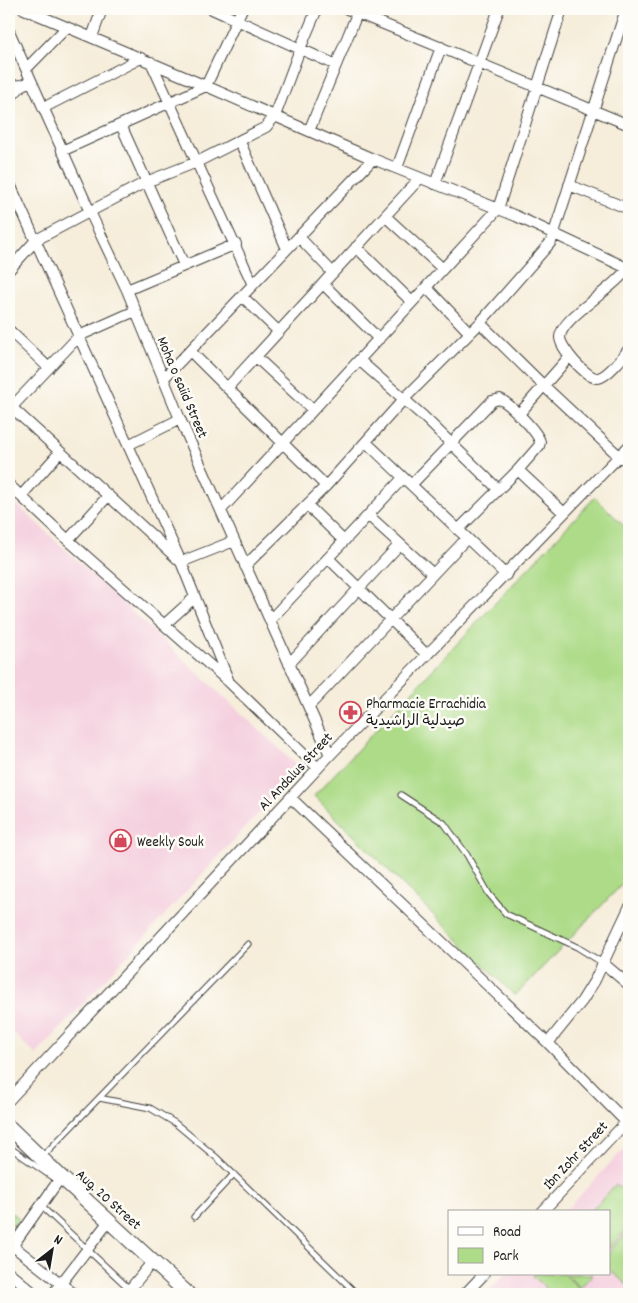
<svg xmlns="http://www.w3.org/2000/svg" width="638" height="1303" viewBox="0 0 638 1303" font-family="Dekko,'Playpen Sans Arabic',sans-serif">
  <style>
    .built { fill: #f4cfde }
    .green { fill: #addb88; stroke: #647c52 }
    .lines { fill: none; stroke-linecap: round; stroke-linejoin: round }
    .service-casing { stroke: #3d3b38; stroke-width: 7 }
    .minor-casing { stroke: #3d3b38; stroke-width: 12 }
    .secondary-casing { stroke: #3d3b38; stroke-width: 16 }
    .service { stroke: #fff; stroke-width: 5 }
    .minor { stroke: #fff; stroke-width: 10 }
    .secondary { stroke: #fff; stroke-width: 14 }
    .labels { text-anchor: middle; stroke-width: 5; stroke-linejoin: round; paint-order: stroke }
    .street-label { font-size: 15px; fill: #1c1c1c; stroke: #fdfcf7 }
    .poi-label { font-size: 15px; fill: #1c1c1c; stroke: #fdfcf7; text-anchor: start }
  </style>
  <rect width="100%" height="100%" fill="#fdfcf7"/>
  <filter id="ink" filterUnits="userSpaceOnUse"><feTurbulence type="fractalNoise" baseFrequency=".02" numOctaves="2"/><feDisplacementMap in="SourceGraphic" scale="10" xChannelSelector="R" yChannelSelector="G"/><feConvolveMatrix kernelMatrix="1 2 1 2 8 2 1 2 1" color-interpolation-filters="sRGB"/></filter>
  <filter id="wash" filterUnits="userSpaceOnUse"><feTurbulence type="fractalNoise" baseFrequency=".0096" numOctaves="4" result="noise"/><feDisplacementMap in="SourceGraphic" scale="20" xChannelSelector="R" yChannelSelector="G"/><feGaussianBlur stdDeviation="1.12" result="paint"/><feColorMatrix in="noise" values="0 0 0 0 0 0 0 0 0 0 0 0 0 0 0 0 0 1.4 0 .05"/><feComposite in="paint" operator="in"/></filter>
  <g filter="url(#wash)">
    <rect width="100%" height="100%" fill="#f6edda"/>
    <path class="built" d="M9,497l291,271 -264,287 -27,-26z
      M623,1150l6,5v139h-143l19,-20h104v-62h-45z"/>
    <path class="green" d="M595,497l34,34v346l-114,119 -201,-200z
      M616,1184l13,13v30l-20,22v-37h-19z
      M9,1211l10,7 -10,15z
      M629,1230v57l-20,-18v-17z
      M534,1274h30l16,15 -5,5h-22l-20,-18z
      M566,1274h27l-13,14z"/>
  </g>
  <g filter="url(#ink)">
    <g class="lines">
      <defs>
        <path id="service" d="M401,795l43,28 23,32 22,39 17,20 71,33 26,16
          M99,1098l51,10 25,15 42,35 140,136
          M9,1147l47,33
          M41,1158l207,-214
          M41,1206l94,88
          M194,1217l40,-43"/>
        <path id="minor" d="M24,9l182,77 167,73 143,57 113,53
          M212,9l124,56
          M347,9l282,116
          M9,31l81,181 37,78 53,129 150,336
          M92,37l10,-28
          M151,62l102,223
          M26,69l41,-42
          M9,86l13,-1 9,-4
          M9,99l13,-14
          M43,108l98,-50
          M121,125l63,140
          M309,131l50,-122
          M240,142l47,107
          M62,151l144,-65 36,-77
          M397,168l44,-121
          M9,182l172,380 48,120
          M435,184l64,-175
          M569,185l60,24
          M385,216l58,53
          M299,237l34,36
          M356,247l56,55
          M629,266c-11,21 -68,51 -69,71 0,11 27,42 38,41 9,-1 26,-22 31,-29
          M9,270l27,-30 110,-58 51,-20 69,-35 9,-11 25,-67 17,-40
          M323,284l56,55
          M426,287l44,46
          M127,290l109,-46
          M242,296l37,36
          M480,323l64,63 76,71 9,4
          M9,330l40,38
          M190,351l136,135
          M256,357l57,53
          M359,360l64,56 75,73
          M163,379l210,-220
          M227,388l193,-210
          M9,405l172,157 53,-21
          M9,410l70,-74 56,-25
          M518,415l52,-59
          M366,442l140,133
          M128,445l52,-26
          M518,470l46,43
          M9,485l59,55 161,142 89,86
          M411,485l81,-84 8,-2c9,4 38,33 40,43l-1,4 -21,24 -60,60
          M21,496l39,-44
          M307,505l37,36
          M221,510l277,-301 64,-200
          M368,515l65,59
          M68,540l40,-44
          M328,558l99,97
          M245,566l81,-80 78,-87 76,-76 71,-81 75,-233
          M270,620l133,-142
          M164,625l31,-28
          M289,664l111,-120
          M309,706l158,-168
          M291,798l257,245 78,79
          M603,963l26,22
          M548,1043l34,-42 13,-21 34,-72
          M9,1100l321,-345 299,-309
          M542,1212l87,-93
          M13,1246l61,48
          M9,1251l52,-74
          M9,1272l26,22
          M53,1294l56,-73
          M126,1294l27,-33
          M465,1294l19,-20"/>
        <path id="secondary" d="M9,1127l52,50 127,117"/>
      </defs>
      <use href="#service" class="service-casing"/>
      <use href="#minor" class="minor-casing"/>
      <use href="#secondary" class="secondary-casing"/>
      <use href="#service" class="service"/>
      <use href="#minor" class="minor"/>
      <use href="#secondary" class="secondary"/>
    </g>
  </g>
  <defs>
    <symbol id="pharmacy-ring" viewBox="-11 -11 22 22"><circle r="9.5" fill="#fdfcf7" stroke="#d1495b" stroke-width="1.5"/><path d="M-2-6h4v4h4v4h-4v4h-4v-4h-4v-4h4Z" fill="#d1495b"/></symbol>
    <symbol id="shop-ring" viewBox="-11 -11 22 22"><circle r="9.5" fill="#fdfcf7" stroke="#d1495b" stroke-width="1.5"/><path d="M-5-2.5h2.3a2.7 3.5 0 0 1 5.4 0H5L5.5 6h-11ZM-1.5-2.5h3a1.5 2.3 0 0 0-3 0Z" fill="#d1495b"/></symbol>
  </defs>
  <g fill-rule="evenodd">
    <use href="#pharmacy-ring" x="338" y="700" width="25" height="25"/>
    <use href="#shop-ring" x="108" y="828" width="25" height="25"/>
  </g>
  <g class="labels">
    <g class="street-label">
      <text transform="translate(183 387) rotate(67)" y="5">Moha o saiid Street</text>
      <text transform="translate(295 771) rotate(-47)" y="5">Al Andalus Street</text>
      <text transform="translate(575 1155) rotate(-47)" y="5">Ibn Zohr Street</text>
      <text transform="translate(109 1199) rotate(42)" y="5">Aug. 20 Street</text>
    </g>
    <g class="poi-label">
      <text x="366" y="708">Pharmacie Errachidia<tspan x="366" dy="17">صيدلية الراشيدية</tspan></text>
      <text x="137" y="846">Weekly Souk</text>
    </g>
  </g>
  <rect width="638" height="1303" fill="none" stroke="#fdfcf7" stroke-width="30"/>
  <rect x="448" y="1210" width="162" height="65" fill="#fdfcf7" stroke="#a3a29f"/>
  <rect x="458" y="1227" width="25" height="8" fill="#ffffff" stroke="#a3a29f"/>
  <text x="493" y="1236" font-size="15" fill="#1c1c1c">Road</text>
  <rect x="458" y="1248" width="25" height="15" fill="#addb88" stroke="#a3a29f"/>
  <text x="493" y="1260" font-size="15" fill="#1c1c1c">Park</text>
  <g transform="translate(52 1250) rotate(31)" stroke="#fdfcf7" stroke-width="4" paint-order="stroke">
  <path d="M0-4L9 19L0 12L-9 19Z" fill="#1c1c1c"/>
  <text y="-8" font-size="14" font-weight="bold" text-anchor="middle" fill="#1c1c1c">N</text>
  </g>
</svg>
